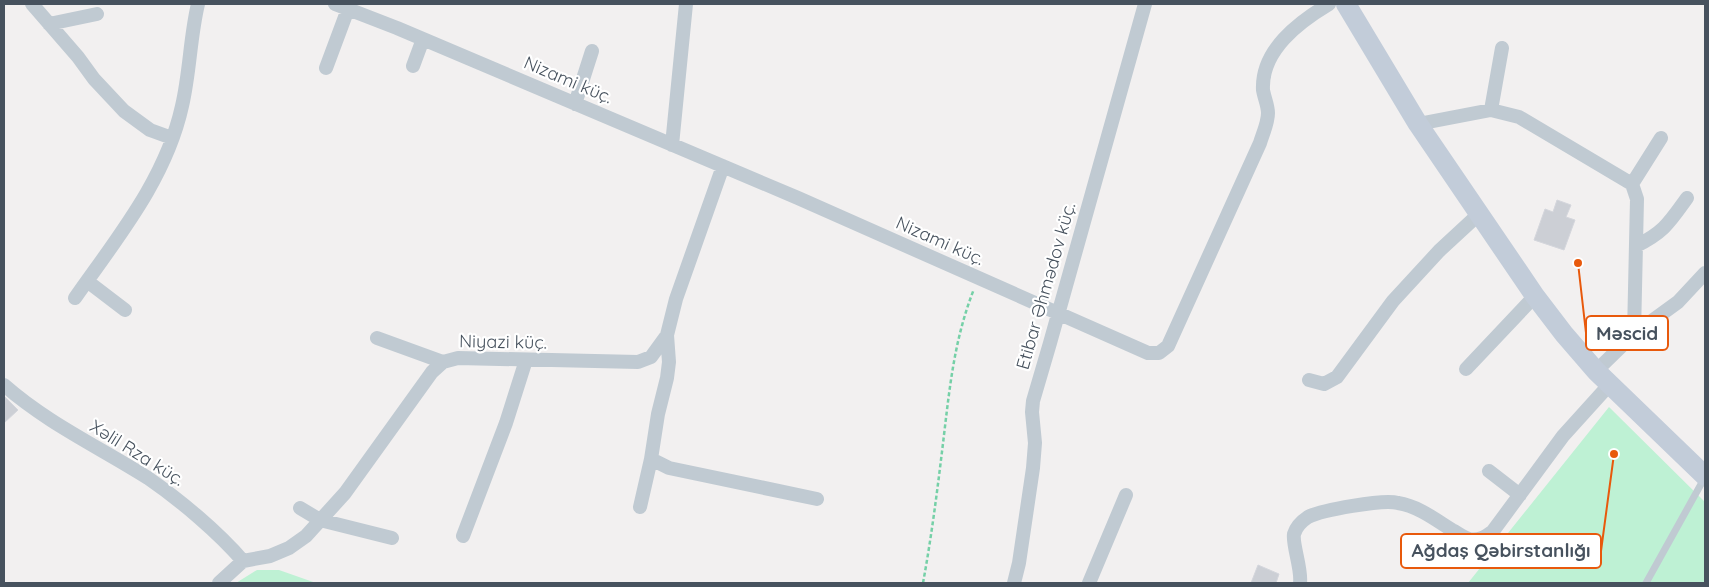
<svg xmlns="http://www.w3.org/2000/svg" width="1709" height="587" viewBox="0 0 1709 587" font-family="Quicksand,sans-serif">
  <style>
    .green { fill: #bef1d4 }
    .building { fill: #cccfd5; stroke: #d4d6dc }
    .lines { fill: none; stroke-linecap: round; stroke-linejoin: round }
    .path { stroke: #75d0a7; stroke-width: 2.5; stroke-dasharray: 4 2.5; stroke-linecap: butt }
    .lane { stroke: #c0cad2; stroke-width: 7 }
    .street { stroke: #c0cad2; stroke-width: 14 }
    .secondary { stroke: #c2ccd9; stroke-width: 20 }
    .labels { text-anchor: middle; stroke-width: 4.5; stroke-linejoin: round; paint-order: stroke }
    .street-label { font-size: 18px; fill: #47525e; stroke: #fff }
    .leader { fill: none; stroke: #e8590c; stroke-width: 2 }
    .callout-dot { fill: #e8590c; stroke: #fff; stroke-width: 2 }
    .callout { fill: #fff; stroke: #e8590c; stroke-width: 2 }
    .callout-label { font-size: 19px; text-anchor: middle; font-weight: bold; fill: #47525e }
  </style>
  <rect width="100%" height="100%" fill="#f2f0f0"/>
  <path class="green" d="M1609,407l96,95v81h-237z
    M257,570h22l37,13h-80z"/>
  <path class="building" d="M1557,200l14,5 -5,12 9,3 -11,30 -30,-10 11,-31 8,3z
    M4,396l14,14 -14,13z
    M1258,565l21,9 -3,9h-25z"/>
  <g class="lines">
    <path class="path" d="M923,583c9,-49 15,-98 21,-148 6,-51 11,-98 30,-146"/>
    <path class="lane" d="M1646,583l59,-106"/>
    <path class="street" d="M32,4l46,53 16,22 30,32 26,19 22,8
      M335,4l62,24 401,170 350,155h11l9,-7 92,-203c3,-10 8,-20 8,-30 0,-8 -4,-16 -5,-23 -2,-40 36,-68 66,-86
      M49,24l48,-10
      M413,66l10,-27
      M326,68l22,-59
      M575,104l17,-53
      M1491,110l11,-62
      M1418,124l73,-14 28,7 113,67 5,15 -3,135
      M672,145l14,-141
      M1632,184l29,-46
      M1636,246c28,-14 33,-23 51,-48
      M87,281l38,29
      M75,298c42,-60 91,-119 107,-192 8,-34 8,-69 16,-102
      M667,335l2,27 -2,16 -9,36 -7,45 18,9 148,31
      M377,338l66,24
      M1466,369l69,-73
      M1596,371l38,-37 44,-32 27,-29
      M1309,380l15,4 13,-7 56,-76 46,-50 40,-37
      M4,385c43,38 95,62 144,93 32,22 70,54 95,83
      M1489,471l31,24
      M640,507l11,-48
      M300,508l20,12 72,18
      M463,536l43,-113 20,-63
      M219,583l24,-22 27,-5 19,-8 17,-12 39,-43 87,-121 11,-10 15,-4 180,4 13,-5 16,-22 9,-36 47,-133
      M1014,583l5,-20 14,-95 2,-25 -3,-31 1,-11 17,-58 95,-339
      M1089,583l37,-88
      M1300,583c2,-14 -8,-39 -6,-49 2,-7 8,-13 14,-17 14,-7 75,-18 90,-14 20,3 38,17 54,27 6,3 11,7 17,9 10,2 16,-2 24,-8l70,-95 47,-52"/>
    <path class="secondary" d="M1346,4l72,120 117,172 29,38 32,37 109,105"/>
  </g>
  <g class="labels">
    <g class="street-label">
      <text transform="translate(568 80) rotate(23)" y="6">Nizami küç.</text>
      <text transform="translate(940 241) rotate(24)" y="6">Nizami küç.</text>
      <text transform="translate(1046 286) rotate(-74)" y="6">Etibar Əhmədov küç.</text>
      <text transform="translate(503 342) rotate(1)" y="6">Niyazi küç.</text>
      <text transform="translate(137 453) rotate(32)" y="6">Xəlil Rza küç.</text>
    </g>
  </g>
  <path class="leader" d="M1578 263L1586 333M1614 454L1601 551"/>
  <g class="callout-dot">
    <circle cx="1578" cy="263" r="5"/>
    <circle cx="1614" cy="454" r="5"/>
  </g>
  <g class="callout">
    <rect x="1586" y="316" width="82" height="34" rx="5"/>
    <rect x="1401" y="534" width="200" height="34" rx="5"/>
  </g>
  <g class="callout-label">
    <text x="1627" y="340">Məscid</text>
    <text x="1501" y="557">Ağdaş Qəbirstanlığı</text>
  </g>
  <rect width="1709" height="587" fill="none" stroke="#47525e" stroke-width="10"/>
</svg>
